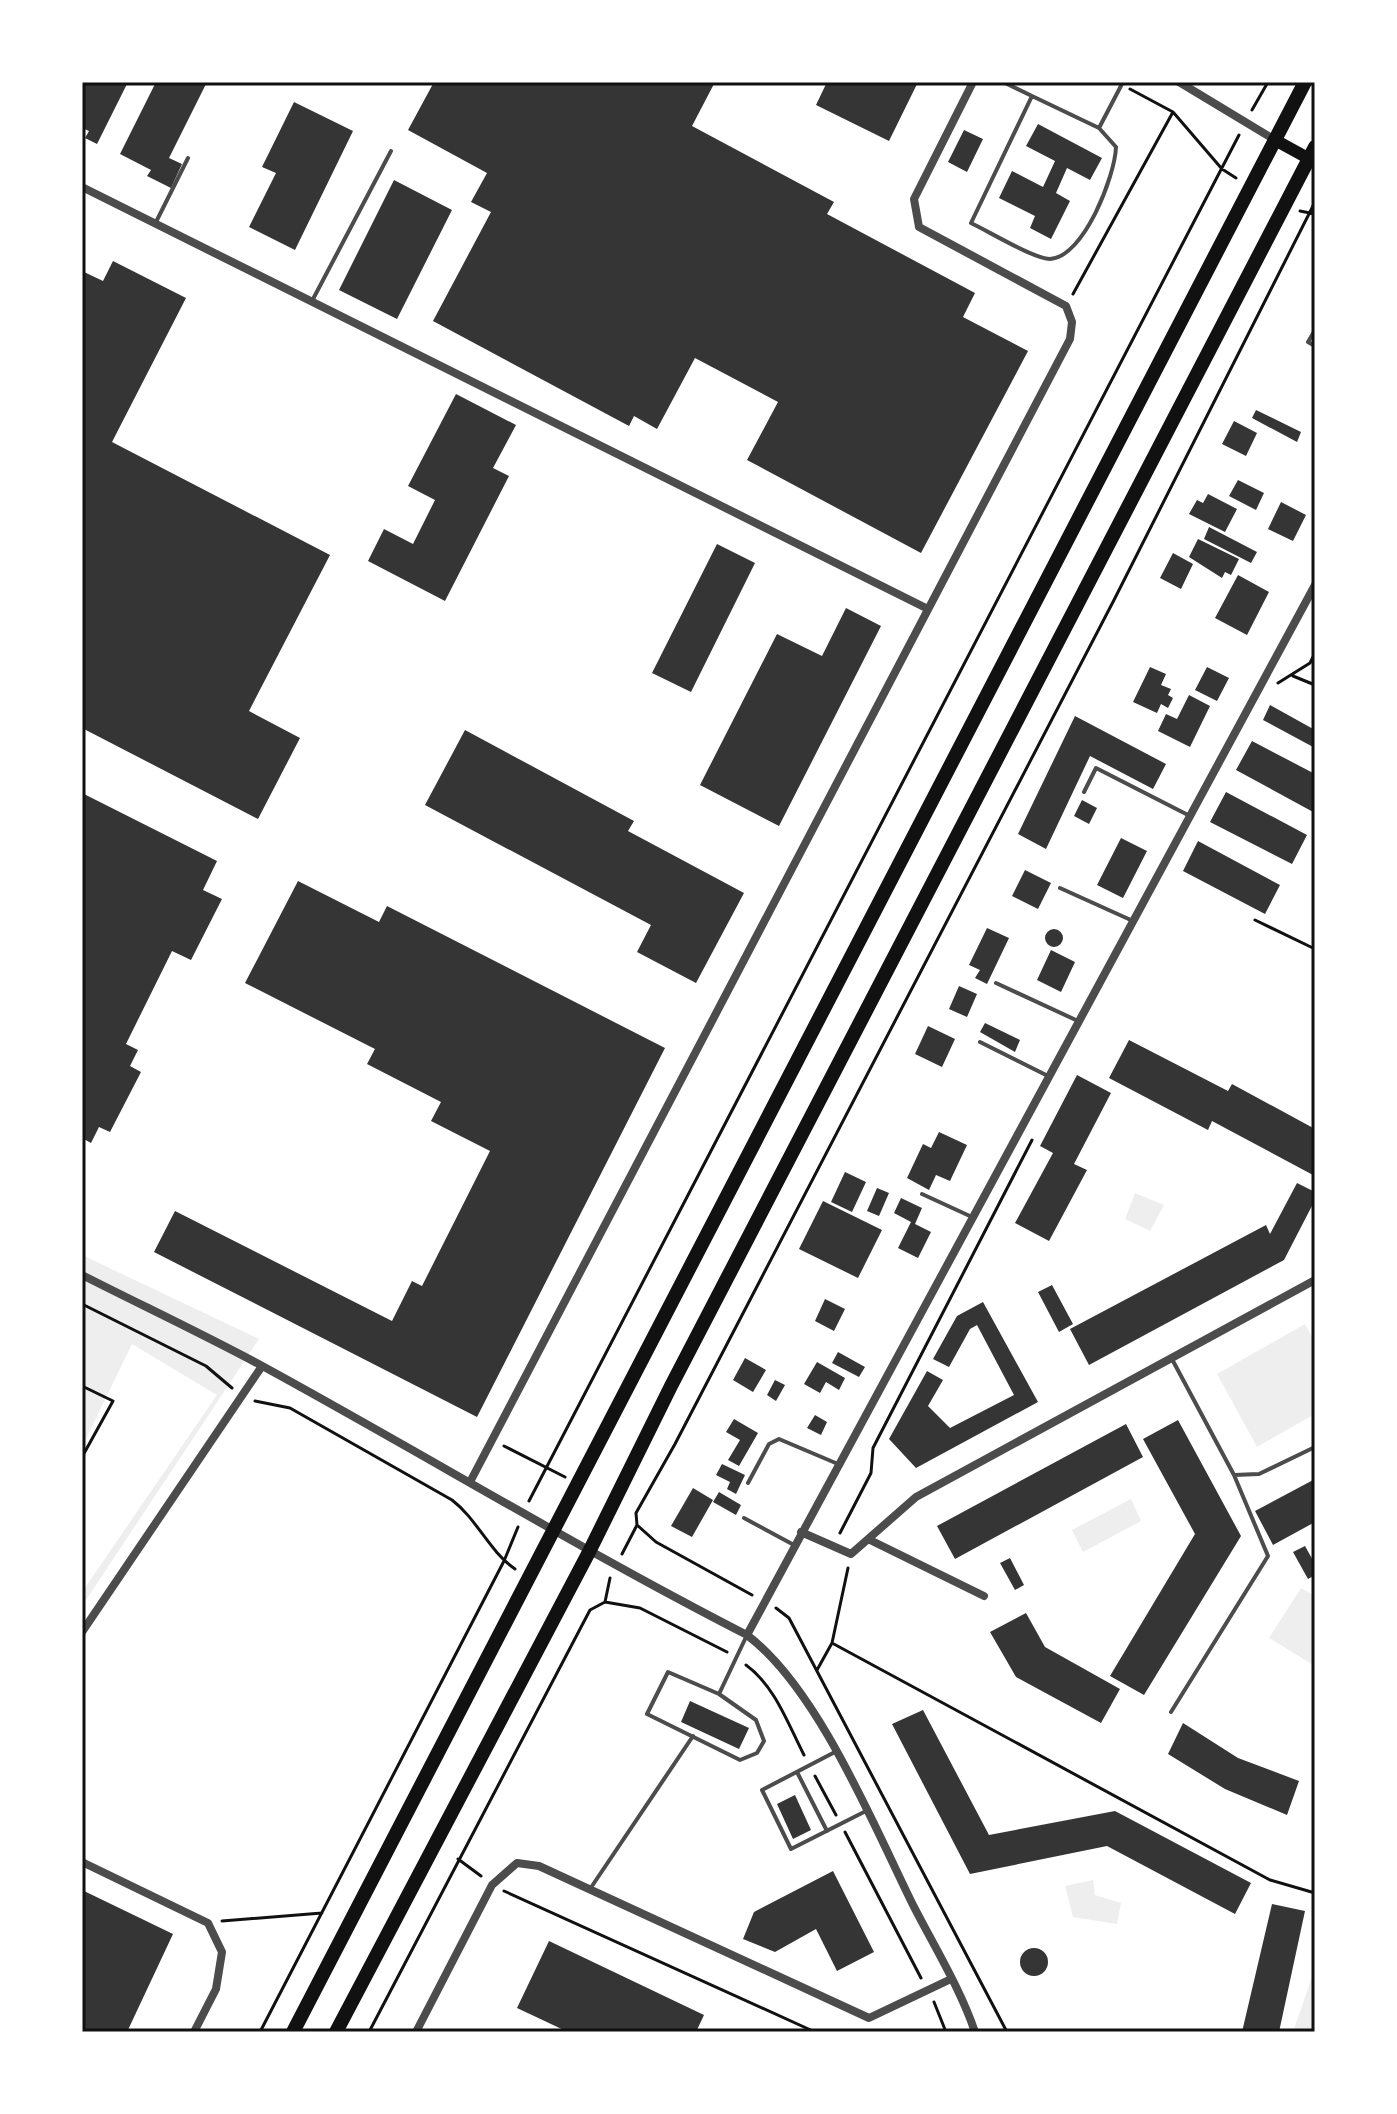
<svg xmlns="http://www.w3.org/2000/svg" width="1397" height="2114" viewBox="0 0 1397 2114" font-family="'PT Sans',sans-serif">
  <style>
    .green { fill: #eee }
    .building { fill: #353535 }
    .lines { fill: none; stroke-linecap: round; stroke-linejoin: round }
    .path { stroke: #111; stroke-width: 3 }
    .service { stroke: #4c4c4c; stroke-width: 4 }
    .minor { stroke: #4c4c4c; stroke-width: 8 }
    .secondary { stroke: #111; stroke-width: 12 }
    .trunk { stroke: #111; stroke-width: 14 }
    .neatline { fill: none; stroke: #111; stroke-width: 3 }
  </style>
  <rect width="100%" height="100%" fill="#fff"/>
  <path class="green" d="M1135,1193l29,12 -14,26 -25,-12z
    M82,1255l177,84 -177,267v-14l135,-197 -85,-51 -50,103z
    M1305,1324l10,18v72l-58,33 -40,-73z
    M1131,1499l10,22 -58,31 -11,-22z
    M1301,1588l14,8v70l-46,-28z
    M1093,1880l2,15 26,8 -4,21 -44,-7 -8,-31z
    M1315,1968v64h-22z"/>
  <path class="building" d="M82,82h46l-31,62 -12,-6 4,-7 -7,-3z
    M156,82h51l-38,76 13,6 -11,24 -24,-12 4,-6 -31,-16z
    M434,82h281l-23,44 142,76 -7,12 148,79 -12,24 65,34 -107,202 -174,-93 31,-58 -83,-44 -38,71 -23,-13 -5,10 -196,-105 58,-109 -20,-10 16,-29 -79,-43z
    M827,82h91l-29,59 -73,-36z
    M294,102l59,29 -58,119 -46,-23 27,-54 -14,-6z
    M1038,124l64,34 -12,22 -23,-12 -11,25 14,8 -19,38 -21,-11 5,-12 -36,-18 13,-27 31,16 12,-26 -29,-15z
    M964,130l19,9 -16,33 -19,-10z
    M394,180l58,30 -55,109 -58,-29z
    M113,261l73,37 -74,144 218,113 -81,156 51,27 -42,81 -176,-91v-457l21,10z
    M456,394l60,31 -23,43 16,8 -64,125 -77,-40 16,-32 29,15 22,-44 -27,-14z
    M1256,410l45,22 -4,10 -45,-24z
    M1234,421l23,12 -11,23 -24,-12z
    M1238,480l26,13 -8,17 -27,-14z
    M1208,494l29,15 -12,23 -36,-18 8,-14 6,3z
    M1281,502l25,13 -13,26 -25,-12z
    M1209,527l48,25 -6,11 -47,-24z
    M1198,539l41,20 -8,16 -6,-3 -3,6 -33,-21z
    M717,544l38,19 -64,129 -39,-19z
    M1173,553l20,11 -12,25 -21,-11z
    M1238,575l31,17 -22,43 -32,-17z
    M846,608l35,18 -102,200 -79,-41 77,-151 45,22z
    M1150,667l16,7 -5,11 10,4 -3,6 5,3 -5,10 -7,-4 -4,9 -24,-11z
    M1207,667l22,11 -12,23 -22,-11z
    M1189,695l21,11 -20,41 -32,-16 8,-17 11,5z
    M1270,705l45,25v18l-52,-28z
    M1075,716l91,48 -13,25 -63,-33 -44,93 -28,-15z
    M465,730l169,91 -6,10 116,62 -48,90 -59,-31 14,-27 -226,-120z
    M1252,741l63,33v39l-79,-43z
    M1226,792l81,43 -15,29 -82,-42z
    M82,793l135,68 -14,29 19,9 -31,61 -19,-9 -46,93 12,6 -8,16 11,6 -31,60 -11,-5 -8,16 -9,-5z
    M1082,800l15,8 -8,16 -15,-8z
    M1121,838l26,13 -24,47 -26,-13z
    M1198,841l82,44 -15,29 -82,-43z
    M1025,870l26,13 -13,26 -26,-13z
    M298,881l81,41 8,-16 278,142 -188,369 -323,-165 21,-41 217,110 20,-40 10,5 68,-135 -59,-30 10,-19 -74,-38 8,-15 -130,-66z
    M987,928l22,10 -22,46 -12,-6 5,-8 -11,-5z
    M1045 938a9 9 0 1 1 18 0a9 9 0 1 1-18 0Z
    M1051,950l24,12 -14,30 -24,-12z
    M959,986l18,8 -10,23 -18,-8z
    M985,1023l35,17 -5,12 -35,-20z
    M928,1026l27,13 -13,28 -27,-13z
    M1129,1040l99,51 4,-7 83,45 -2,46 -101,-54 -4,9 -99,-52z
    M1077,1075l34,18 -37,71 13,6 -38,71 -34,-18 38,-70 -13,-7z
    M939,1132l28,13 -17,36 -14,-6 -7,15 -22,-12 16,-34 8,4z
    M845,1172l21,10 -14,30 -21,-10z
    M1297,1183l18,9v8l-31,60 -195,105 -19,-36 196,-104 4,9z
    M877,1188l12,5 -10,23 -12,-5z
    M901,1198l21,10 -7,16 16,8 -13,26 -20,-10 13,-26 -17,-9z
    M823,1201l59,29 -24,48 -59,-29z
    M1052,1285l21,39 -14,8 -21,-40z
    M825,1299l20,10 -11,22 -19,-10z
    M983,1302l55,100 -122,66 -27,-29 38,-68 16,9 -15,26 22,22 64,-33 -37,-70 -7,4 -21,38 -16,-8 24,-43z
    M838,1352l27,15 -6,10 -27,-14z
    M745,1358l21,12 -13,22 -20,-12z
    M817,1362l28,16 -6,12 -13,-8 -6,11 -16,-9z
    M775,1380l10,5 -9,16 -9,-6z
    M815,1415l12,7 -6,13 -14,-7z
    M734,1419l24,14 -19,33 -11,-6 12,-20 -14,-8z
    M1178,1420l63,116 -97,159 -34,-19 85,-142 -52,-95z
    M1126,1424l17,33 -188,102 -18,-33z
    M722,1464l23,11 -9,19 -9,-5 3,-7 -14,-7z
    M1315,1479v43l-42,23 -18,-34z
    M693,1488l20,12 -21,37 -21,-11z
    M719,1492l22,13 -5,10 -23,-13z
    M1305,1546l10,18v11l-7,4 -15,-27z
    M1010,1558l14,27 -9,5 -15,-27z
    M1026,1613l19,34 75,42 -19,34 -85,-46 -26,-45z
    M690,1701l59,27 -10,21 -58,-27z
    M923,1710l66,125 126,-24 136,72 -16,31 -128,-68 -137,28 -78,-150z
    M1183,1723l55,35 61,23 -12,34 -62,-26 -57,-35z
    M795,1795l16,35 -18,9 -16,-35z
    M833,1871l41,81 -37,19 -21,-42 -41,23 -32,-13 11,-27z
    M82,1890l91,44 -46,98h-45z
    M1272,1904l33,7 -26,121h-37z
    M549,1941l155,74 -8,17h-128l-51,-24z
    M1020 1962a14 14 0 1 1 28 0a14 14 0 1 1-28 0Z"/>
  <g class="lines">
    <path class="path" d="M1130,89l43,23 49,57 14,9
      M1252,110l16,-28
      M1300,211l15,3
      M1073,294l100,-182
      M1293,676l22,9
      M1278,683l32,-20 5,-10
      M1255,920l60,29
      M82,1304l124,62 26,22
      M82,1386l31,15 -31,56
      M255,1401l35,7 162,92c25,19 37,51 63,69
      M504,1446l61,31
      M529,1501l710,-1366
      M840,1533l31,-60 2,-25 159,-308
      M622,1554l15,-29
      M752,1595l-96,-53 -19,-17 -1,-12 39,-69 439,-844 201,-398
      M605,1602l5,-24
      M776,1608l13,10 218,414
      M832,1643l16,-75
      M746,1665c29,21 42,59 58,90
      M817,1670l15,-27 438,237 45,13
      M815,1776l21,39
      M845,1832l76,146
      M458,1859l23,17
      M504,1891l311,141
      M222,1921l100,-8
      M934,2002l12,30
      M260,2032l244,-471 14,-34
      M369,2032l221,-422 15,-8 35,6 87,44"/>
    <path class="service" d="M1003,82l29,14
      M1032,96l67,32 17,19c-1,29 -32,110 -66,112 -16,0 -62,-28 -79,-36z
      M1099,128l24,-46
      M156,222l32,-64
      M312,301l79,-150
      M1315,330l-7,12 7,4
      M1084,792l12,-24 94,48
      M1060,888l73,33
      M996,983l82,38
      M980,1042l68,34
      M922,1194l50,23
      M1173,1361l61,114 25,-1 56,-27
      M748,1483l21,-39 10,-5 59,25
      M744,1518l50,27
      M719,1694l37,26 8,21 -7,12 -17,7 -93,-46 21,-42 51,22 28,-59
      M1171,1712l97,-156 -34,-81
      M835,1752l-73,38 29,59 75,-38
      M797,1772l30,59
      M590,1889l103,-153"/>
    <path class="minor" d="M1179,82l96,58
      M82,187l846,422
      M82,1275c61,31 123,60 184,93 161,88 317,183 481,267 71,54 126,189 166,270 21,41 47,83 62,127
      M470,1482l600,-1143 2,-17 -6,-16 -147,-79 -5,-28 59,-117
      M801,1532l50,22 65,-57 399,-217
      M870,1540l114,56
      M82,1632l180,-266
      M747,1635l568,-1050
      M82,1862l126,61 14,29 -6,37 -22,43
      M416,2032l76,-147 25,-22 22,3 330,152 82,-39"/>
    <path class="secondary" d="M1275,140l40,22"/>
    <path class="trunk" d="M293,2032l1012,-1950
      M336,2032l253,-480 82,-166 644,-1239"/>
  </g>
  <rect width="1397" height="2114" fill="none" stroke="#ffffff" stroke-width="168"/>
  <rect x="84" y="84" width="1229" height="1946" class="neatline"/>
</svg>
